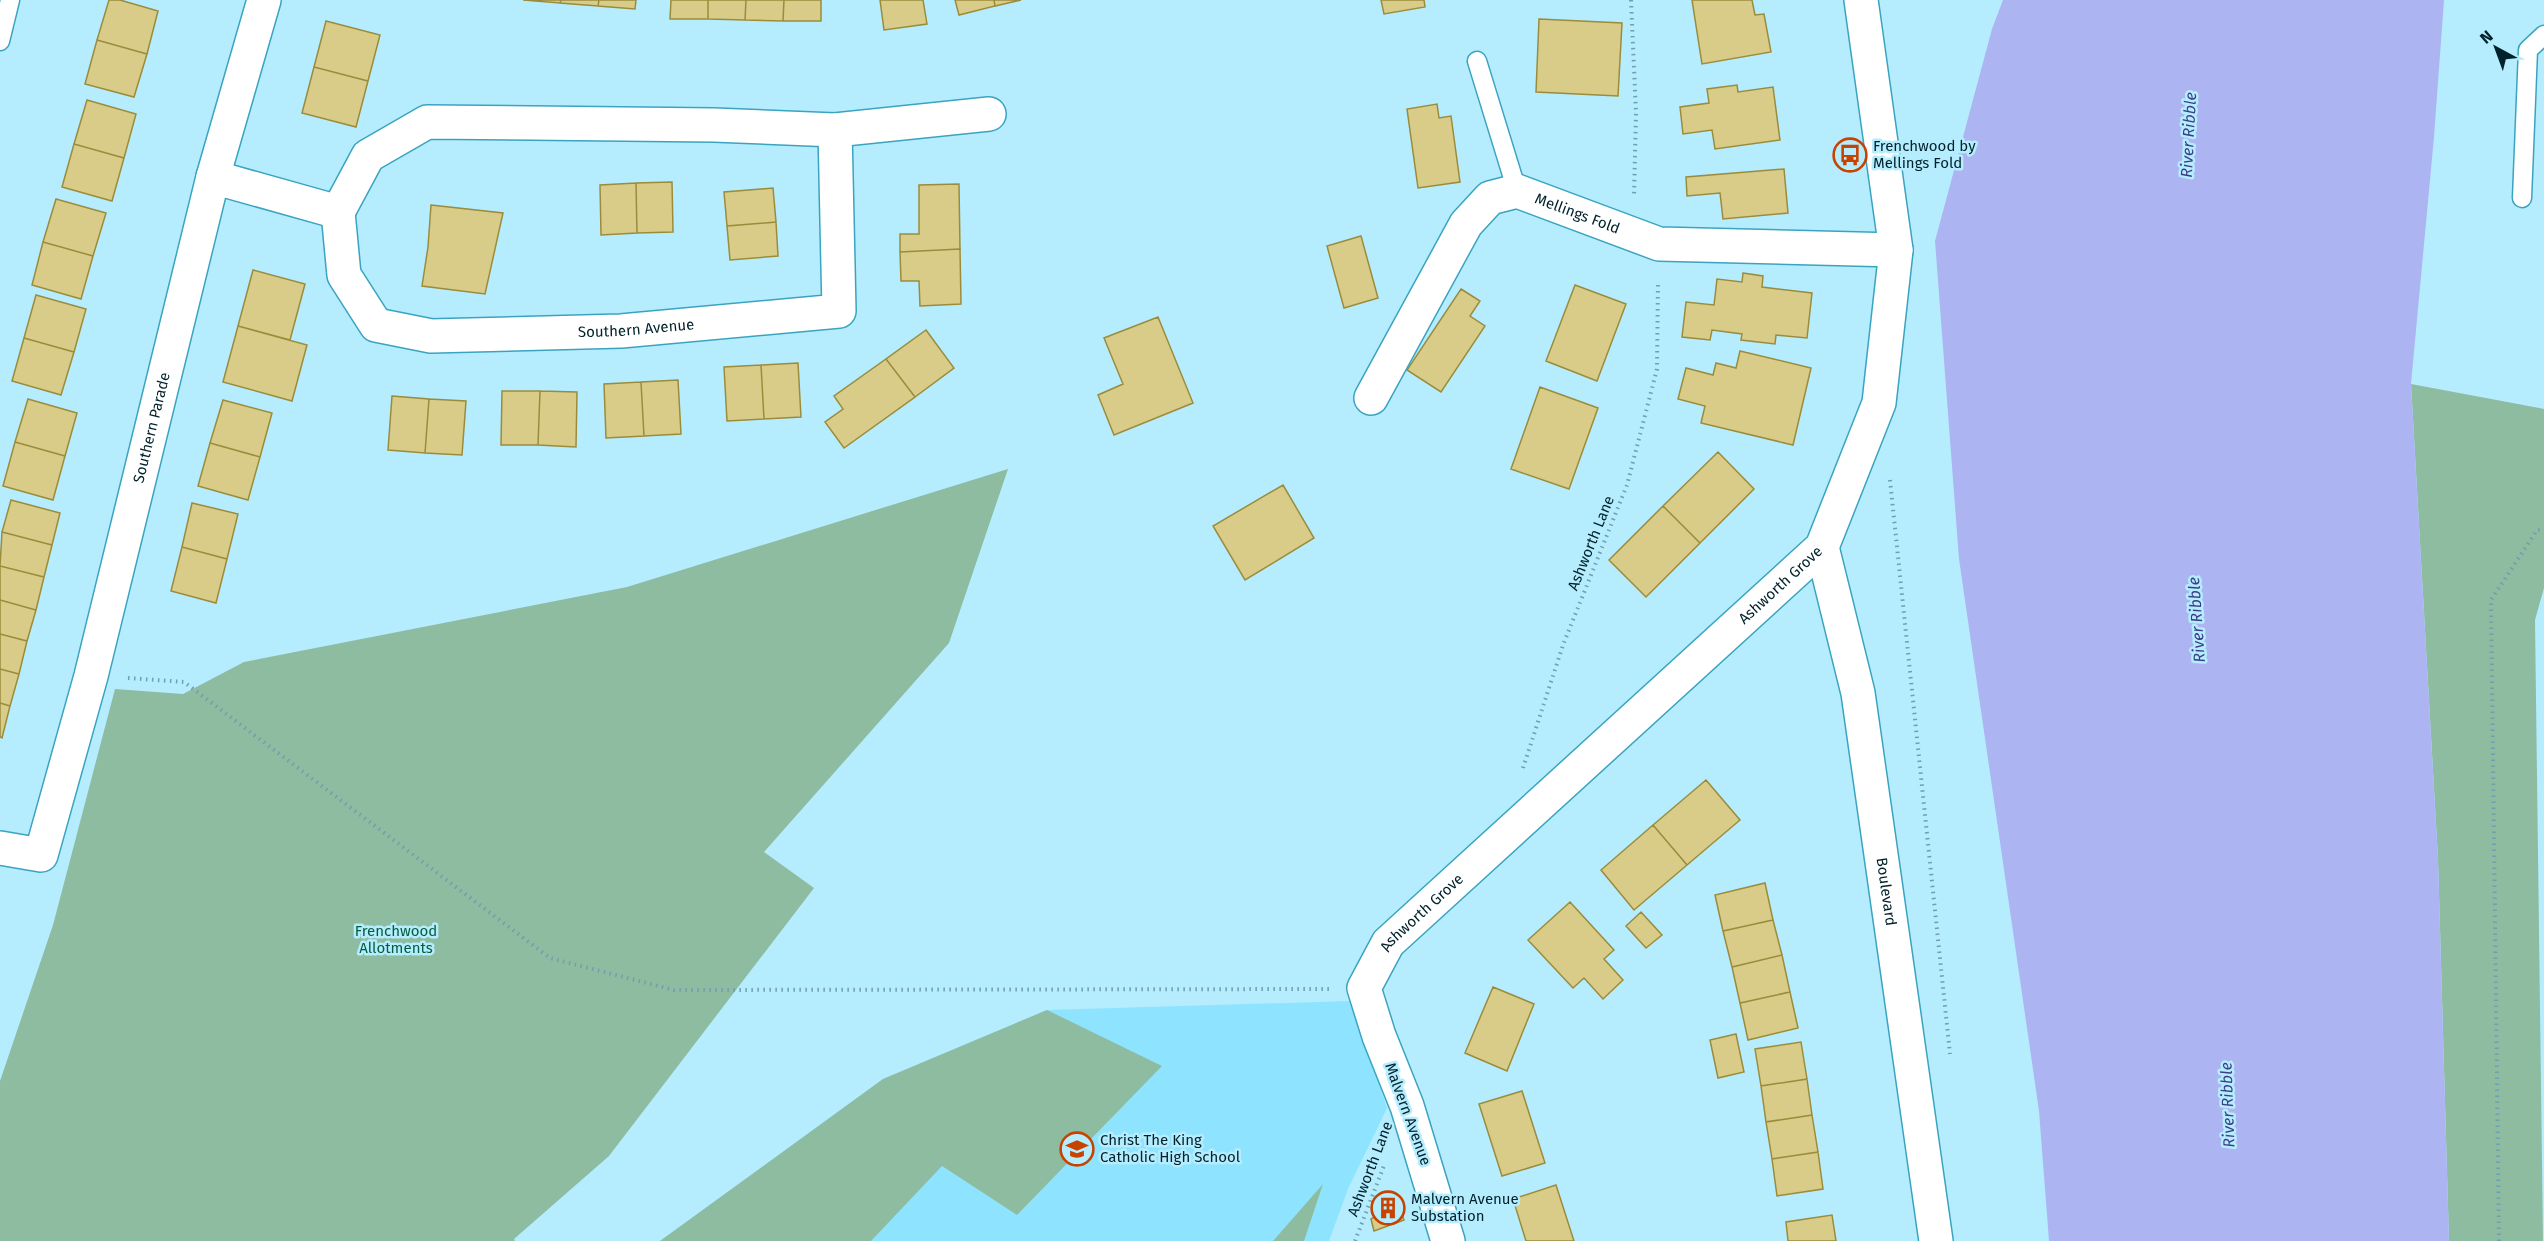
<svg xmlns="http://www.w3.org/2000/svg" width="2544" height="1241" viewBox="0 0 2544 1241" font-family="'Fira Sans',sans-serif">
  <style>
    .built { fill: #8ee4fe }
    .green { fill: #8ebca1 }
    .water { fill: #adb4f2 }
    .building { fill: #d9cc88; stroke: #9b8c3b; stroke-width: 1.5 }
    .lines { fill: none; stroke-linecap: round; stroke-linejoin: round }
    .lane-casing { stroke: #3aa4c0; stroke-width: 21 }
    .street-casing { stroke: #3aa4c0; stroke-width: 36 }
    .path { stroke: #709fad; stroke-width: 4; stroke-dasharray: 1.5 4.5; stroke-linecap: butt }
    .lane { stroke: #fff; stroke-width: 18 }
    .street { stroke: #fff; stroke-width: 33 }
    .labels { text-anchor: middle; stroke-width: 5; stroke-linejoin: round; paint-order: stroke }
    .poi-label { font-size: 15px; fill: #01222b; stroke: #b5edff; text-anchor: start }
    .street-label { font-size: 15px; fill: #01222b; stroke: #b5edff }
    .park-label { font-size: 15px; fill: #055e3b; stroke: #b5edff }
    .water-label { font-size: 16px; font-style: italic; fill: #3c3d86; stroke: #b5edff }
  </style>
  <rect width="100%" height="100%" fill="#b5edff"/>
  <path class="built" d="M1351,1001l36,107 -39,81 -19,52h-669l223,-162 164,-69z"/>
  <path class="green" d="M2411,384l133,25v179l-9,32 8,621h-94l-11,-382z
    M1008,469l-59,174 -185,209 50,36 -205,268 -95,83 1,2h-515v-160l53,-156 62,-236 68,5 61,-32 383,-75z
    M1047,1010l115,56 -145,149 -75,-49 -71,75h-211l223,-162z
    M1323,1184l-19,57h-31z"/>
  <path class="water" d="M2003,0h441l-10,137 -23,247 27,475 11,382h-400l-10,-130 -80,-552 -24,-318 57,-212z"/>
  <path class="building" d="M109,0h11l38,11 -11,43 -50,-14z
    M523,0h38l-1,3z
    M561,0h38l-1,6 -38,-3z
    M599,0h37l-1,9 -37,-3z
    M671,0h37v19h-38z
    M708,0h38l-1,20 -37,-1z
    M746,0h38l-1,21 -38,-1z
    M784,0h37v21h-38z
    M880,0h43l4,24 -43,6z
    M955,0h39l1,6 -36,9z
    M994,0h27l-26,6z
    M1381,0h43l1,7 -41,7z
    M1692,0h60l3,15 9,-1 7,38 -69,12z
    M1539,19l83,4 -4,73 -82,-4z
    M326,21l54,14 -12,46 -54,-14z
    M97,40l50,14 -13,43 -49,-13z
    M314,67l54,14 -12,46 -54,-14z
    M1737,85l1,7 35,-5 7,53 -65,9 -3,-19 -29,4 -3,-27 29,-4 -2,-14z
    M87,100l49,14 -12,44 -50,-14z
    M1437,104l2,14 12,-2 9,66 -42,6 -11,-79z
    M74,144l50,14 -12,43 -50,-14z
    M1784,169l4,44 -65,6 -3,-26 -33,3 -1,-19z
    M672,182l1,50 -36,1 -1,-50z
    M636,183l1,50 -36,2 -1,-50z
    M959,184l1,65 -60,3v-18h19v-49z
    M773,188l3,34 -49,4 -3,-34z
    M56,199l50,14 -13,43 -50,-14z
    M431,205l72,8 -18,81 -63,-8 6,-39z
    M776,222l2,34 -48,4 -3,-34z
    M1361,236l17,62 -34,10 -17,-62z
    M43,242l50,14 -12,43 -49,-14z
    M960,249l1,55 -41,2 -1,-25h-18l-1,-29z
    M253,270l52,14 -15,56 -52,-14z
    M1743,273l20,3 -1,11 50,6 -5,45 -31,-3 -1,9 -34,-4 1,-6 -30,-4 -2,10 -28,-3 4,-35 28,3 3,-26 25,3z
    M1575,285l51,19 -29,77 -51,-20z
    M1461,289l19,12 -10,15 15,10 -44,66 -34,-22z
    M36,295l50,14 -12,43 -50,-14z
    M1158,317l35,86 -79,32 -16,-40 25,-11 -19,-46z
    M238,326l69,19 -15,56 -69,-19z
    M926,330l28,38 -39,29 -29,-38z
    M24,338l50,14 -13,43 -49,-14z
    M1740,351l71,17 -18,77 -92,-22 4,-17 -27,-7 8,-31 27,7 3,-12 20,5z
    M886,359l29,38 -71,51 -19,-26 18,-13 -9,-13z
    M798,363l3,54 -37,2 -3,-54z
    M761,365l3,54 -37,2 -3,-54z
    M678,380l3,54 -37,2 -3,-54z
    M641,382l3,54 -38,2 -2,-54z
    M1540,387l58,21 -29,81 -58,-20z
    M502,391h38l-2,54h-37z
    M540,391l37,1 -1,55 -38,-2z
    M392,396l37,3 -4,54 -37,-3z
    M28,399l49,14 -12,43 -50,-14z
    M429,399l37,2 -4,54 -37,-2z
    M223,400l49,13 -12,44 -50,-14z
    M15,442l50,14 -12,44 -50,-14z
    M210,443l50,14 -12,43 -50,-14z
    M1718,452l36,37 -54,54 -37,-37z
    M1283,485l31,53 -69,42 -32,-54z
    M11,500l49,13 -8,32 -50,-13z
    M192,503l46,11 -11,45 -45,-12z
    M1663,506l37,37 -54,54 -37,-37z
    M2,532l50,13 -8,32 -44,-11z
    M182,547l45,12 -11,44 -45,-12z
    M0,566l44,11 -8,33 -36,-10z
    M0,600l36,10 -9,31 -27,-7z
    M0,634l27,7 -8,33 -19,-5z
    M0,669l19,5 -9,32 -10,-3z
    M0,703l10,3 -8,32 -2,-1z
    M1706,780l34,40 -53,45 -34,-40z
    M1653,825l34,40 -53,45 -33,-40z
    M1765,883l8,37 -50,11 -8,-36z
    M1570,902l44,48 -10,9 19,21 -20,19 -19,-21 -11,10 -45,-48z
    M1641,912l21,23 -16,13 -20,-22z
    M1773,920l9,35 -50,12 -9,-36z
    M1782,955l8,37 -50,11 -8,-36z
    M1493,987l41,17 -27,67 -42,-18z
    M1790,992l8,36 -50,12 -8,-37z
    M1736,1034l8,38 -26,6 -8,-38z
    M1801,1042l6,37 -46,7 -6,-37z
    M1807,1079l5,36 -46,7 -5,-36z
    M1522,1091l23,72 -43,13 -23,-72z
    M1812,1115l6,37 -46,7 -6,-37z
    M1818,1152l5,37 -46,7 -5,-37z
    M1556,1185l18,56h-48l-13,-42z
    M1395,1195l9,25 -30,11 -3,-12 8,-5 -4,-12z
    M1832,1215l4,26h-48l-2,-19z"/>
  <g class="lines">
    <defs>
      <path id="lane" d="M0,41l10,-41
        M1477,61l40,130
        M2522,198l6,-148 16,-15"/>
      <g id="street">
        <path d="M213,177l125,35 30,-56 59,-34 287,3 121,5 154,-16"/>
        <path id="s1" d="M338,212l6,63 32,50 55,11 190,-5 218,-20 -4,-181"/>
        <path id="s2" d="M1371,398l95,-174 24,-26 27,-7 142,53 237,6"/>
        <path id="s3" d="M1822,547l36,146 78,548"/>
        <path id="s4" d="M0,848l41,7 50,-179 122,-499 51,-177"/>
        <path id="s5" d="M1448,1241l-41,-135 -28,-70 -15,-48 24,-45 434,-396 57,-144 17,-153 -35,-250"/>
      </g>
    </defs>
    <use href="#lane" class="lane-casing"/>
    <use href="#street" class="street-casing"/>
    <path class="path" d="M1631,0l5,113 -2,83
      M1890,480l60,574
      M128,678l56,4 366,276 124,32 655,-1
      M1523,768l40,-123 64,-160 30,-116 1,-87
      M1355,1241l30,-78
      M2499,1241l-8,-641 46,-70 7,-1"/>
    <use href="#lane" class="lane"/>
    <use href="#street" class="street"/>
  </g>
  <defs>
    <symbol id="bus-ring" viewBox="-11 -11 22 22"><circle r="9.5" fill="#b5edff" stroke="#c84200" stroke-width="1.5"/><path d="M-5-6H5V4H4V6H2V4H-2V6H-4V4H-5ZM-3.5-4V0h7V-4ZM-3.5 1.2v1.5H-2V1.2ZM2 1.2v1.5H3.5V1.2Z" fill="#c84200"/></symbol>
    <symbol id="school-ring" viewBox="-11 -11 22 22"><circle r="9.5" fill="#b5edff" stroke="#c84200" stroke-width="1.5"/><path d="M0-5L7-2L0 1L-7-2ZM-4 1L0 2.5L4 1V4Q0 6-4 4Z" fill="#c84200"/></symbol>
    <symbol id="building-ring" viewBox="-11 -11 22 22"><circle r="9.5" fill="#b5edff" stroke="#c84200" stroke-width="1.5"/><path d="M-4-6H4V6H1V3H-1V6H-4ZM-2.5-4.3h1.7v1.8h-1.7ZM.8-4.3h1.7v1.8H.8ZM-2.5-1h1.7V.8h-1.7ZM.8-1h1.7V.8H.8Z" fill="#c84200"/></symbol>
  </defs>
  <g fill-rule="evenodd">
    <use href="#bus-ring" x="1831" y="136" width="38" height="38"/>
    <use href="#school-ring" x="1058" y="1130" width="38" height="38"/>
    <use href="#building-ring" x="1369" y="1189" width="38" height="38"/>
  </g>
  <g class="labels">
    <g class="poi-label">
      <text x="1873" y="151">Frenchwood by<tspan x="1873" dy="17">Mellings Fold</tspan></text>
      <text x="1100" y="1145">Christ The King<tspan x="1100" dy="17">Catholic High School</tspan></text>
      <text x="1411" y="1204">Malvern Avenue<tspan x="1411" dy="17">Substation</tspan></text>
    </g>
    <g class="street-label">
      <text dy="5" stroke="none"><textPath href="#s2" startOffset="326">Mellings Fold</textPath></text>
      <text dy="5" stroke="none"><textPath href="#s1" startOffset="384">Southern Avenue</textPath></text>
      <text dy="5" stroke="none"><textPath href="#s4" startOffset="483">Southern Parade</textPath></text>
      <text transform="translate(1591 543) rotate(-68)" y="5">Ashworth Lane</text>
      <text dy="5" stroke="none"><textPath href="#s5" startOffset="849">Ashworth Grove</textPath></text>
      <text dy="5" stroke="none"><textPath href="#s3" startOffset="351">Boulevard</textPath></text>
      <text dy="5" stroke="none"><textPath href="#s5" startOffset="363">Ashworth Grove</textPath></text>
      <text transform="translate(1408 1114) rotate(70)" y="5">Malvern Avenue</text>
      <text transform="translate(1370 1169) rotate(-69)" y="5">Ashworth Lane</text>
    </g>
    <g class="park-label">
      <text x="396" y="936">Frenchwood<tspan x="396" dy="17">Allotments</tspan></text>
    </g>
    <g class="water-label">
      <text transform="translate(2188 135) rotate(-87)" y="6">River Ribble</text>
      <text transform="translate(2196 620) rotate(-94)" y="6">River Ribble</text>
      <text transform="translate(2227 1105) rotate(-92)" y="6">River Ribble</text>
    </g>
  </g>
  <g transform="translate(2496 48) rotate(319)" stroke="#b5edff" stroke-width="4.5" paint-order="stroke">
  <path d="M0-4.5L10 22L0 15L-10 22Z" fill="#01222b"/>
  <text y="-9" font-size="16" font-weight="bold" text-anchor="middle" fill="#01222b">N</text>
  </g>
</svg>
